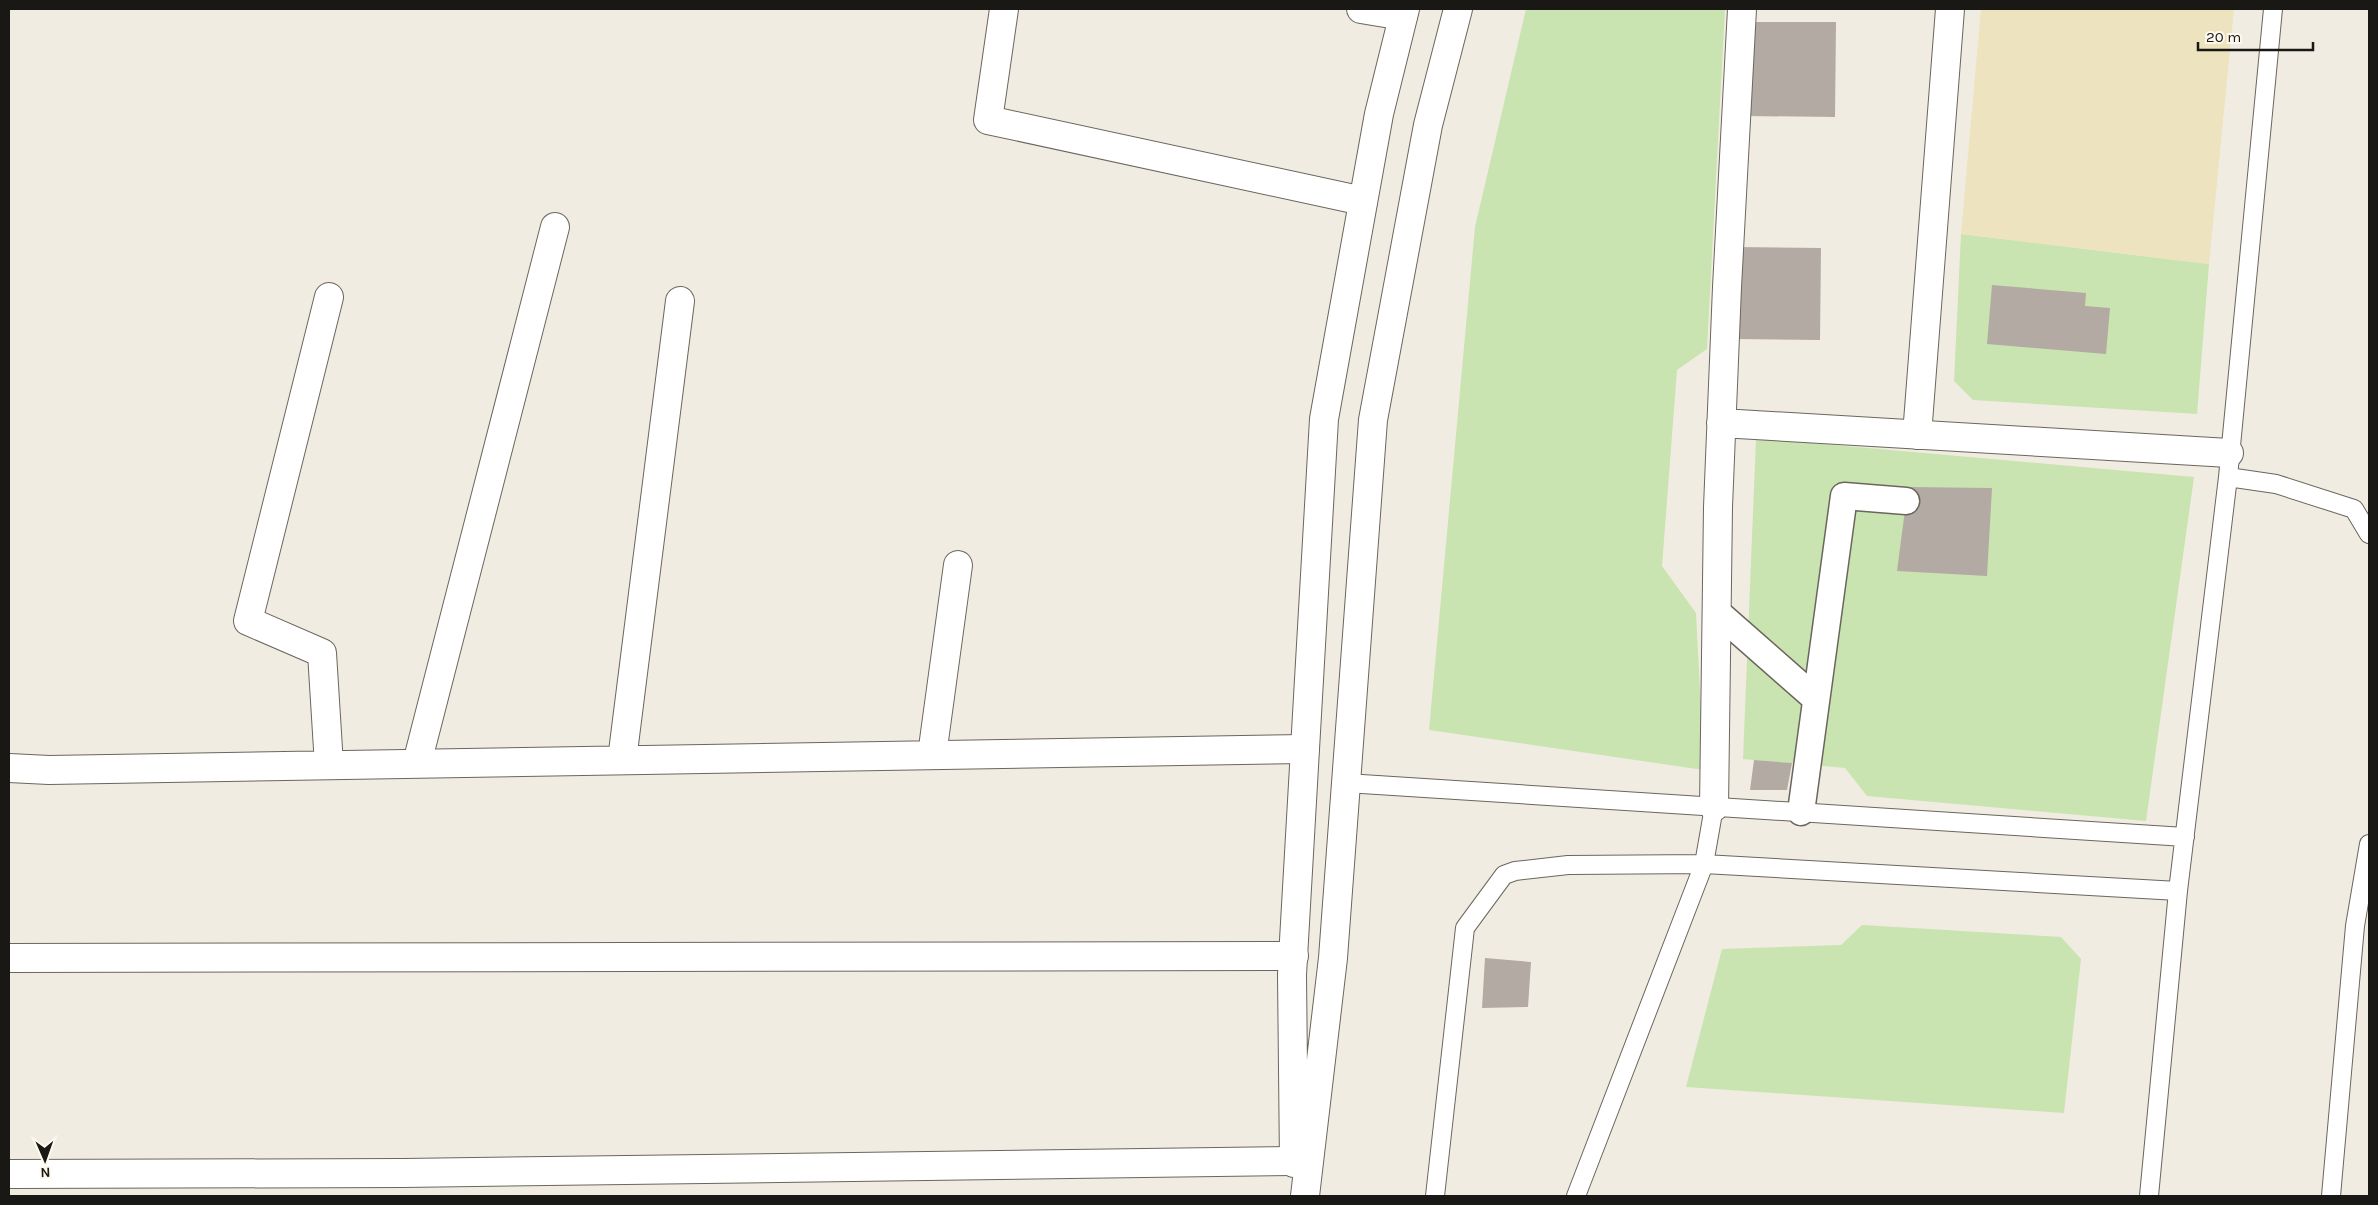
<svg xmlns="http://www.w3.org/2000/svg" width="2378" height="1205" viewBox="0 0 2378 1205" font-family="Karla,sans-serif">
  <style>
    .green { fill: #c9e4b0 }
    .sand { fill: #ede3be }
    .building { fill: #b3aaa3 }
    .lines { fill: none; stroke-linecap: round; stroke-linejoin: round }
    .service-casing { stroke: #6b665d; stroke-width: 20 }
    .pedestrian-casing { stroke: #6b665d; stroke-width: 29 }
    .minor-casing { stroke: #6b665d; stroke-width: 30 }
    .secondary-casing { stroke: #6b665d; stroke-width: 30 }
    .service { stroke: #fff; stroke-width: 18 }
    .pedestrian { stroke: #fff; stroke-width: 26 }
    .minor { stroke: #fff; stroke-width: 28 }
    .secondary { stroke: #fff; stroke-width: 28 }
  </style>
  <rect width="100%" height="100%" fill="#f1ece1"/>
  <path class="green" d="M1526,9h199l-18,340 -30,21 -15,196 34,47 8,157 -275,-40 46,-503z
    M1961,234l248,30 -12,150 -224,-14 -19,-19z
    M1756,438l438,39 -48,344 -279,-25 -22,-28 -102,-9z
    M1862,925l199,12 20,22 -17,154 -378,-26 36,-138 119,-4z"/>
  <path class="sand" d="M1981,9h253l-25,255 -248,-30z"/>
  <path class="building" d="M1747,22h89l-1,95 -88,-1z
    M1734,247l87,1 -1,92 -87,-1z
    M1992,285l94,8 -1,13 25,2 -4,46 -119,-10z
    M1908,487l84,1 -5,88 -90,-5z
    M1754,760l38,3 -5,27h-37z
    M1485,958l46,4 -3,45 -46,1z"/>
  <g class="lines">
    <defs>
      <path id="service" d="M2228,477l48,7 78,25 15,25
        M1346,783l839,54
        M1435,1196l30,-268 39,-53 11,-4 53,-6 136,-1 474,27
        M1576,1196l128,-332 10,-57
        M2149,1196l29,-305 50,-414 45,-468
        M2331,1196l24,-270 14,-82"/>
      <path id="pedestrian" d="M1717,612l99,87
        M1801,812l43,-316 62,5"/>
      <path id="minor" d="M1004,9l-16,111 375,81
        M1361,9l42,7
        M1721,423l508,30
        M1917,435l33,-426
        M932,755l26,-190
        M622,760l58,-459
        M417,763l138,-536
        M329,765l-7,-112 -74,-32 81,-324
        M9,768l40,2 1256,-21
        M1714,807l4,-300 9,-220 15,-278
        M9,958l1285,-2
        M9,1174l394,-1 891,-12"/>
      <path id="secondary" d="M1294,1163l-2,-188 32,-556 55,-305 26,-105
        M1305,1196l28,-238 40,-538 55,-295 30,-116"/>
    </defs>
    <use href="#service" class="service-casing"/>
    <use href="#pedestrian" class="pedestrian-casing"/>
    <use href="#minor" class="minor-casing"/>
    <use href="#secondary" class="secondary-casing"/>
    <use href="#service" class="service"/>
    <use href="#pedestrian" class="pedestrian"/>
    <use href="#minor" class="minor"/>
    <use href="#secondary" class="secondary"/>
  </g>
  <rect width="2378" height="1205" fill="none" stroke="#1a1814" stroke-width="20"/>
  <g transform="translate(45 1160) rotate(178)" stroke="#fef9ef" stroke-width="4" paint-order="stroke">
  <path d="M0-4L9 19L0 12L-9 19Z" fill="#1a1814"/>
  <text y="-8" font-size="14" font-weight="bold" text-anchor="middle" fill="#1a1814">N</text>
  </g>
  <path d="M2198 42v8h115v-8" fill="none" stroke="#1a1814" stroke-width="2.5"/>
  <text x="2206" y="42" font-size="15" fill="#1a1814" stroke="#fef9ef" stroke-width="4" paint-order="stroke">20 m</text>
</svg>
